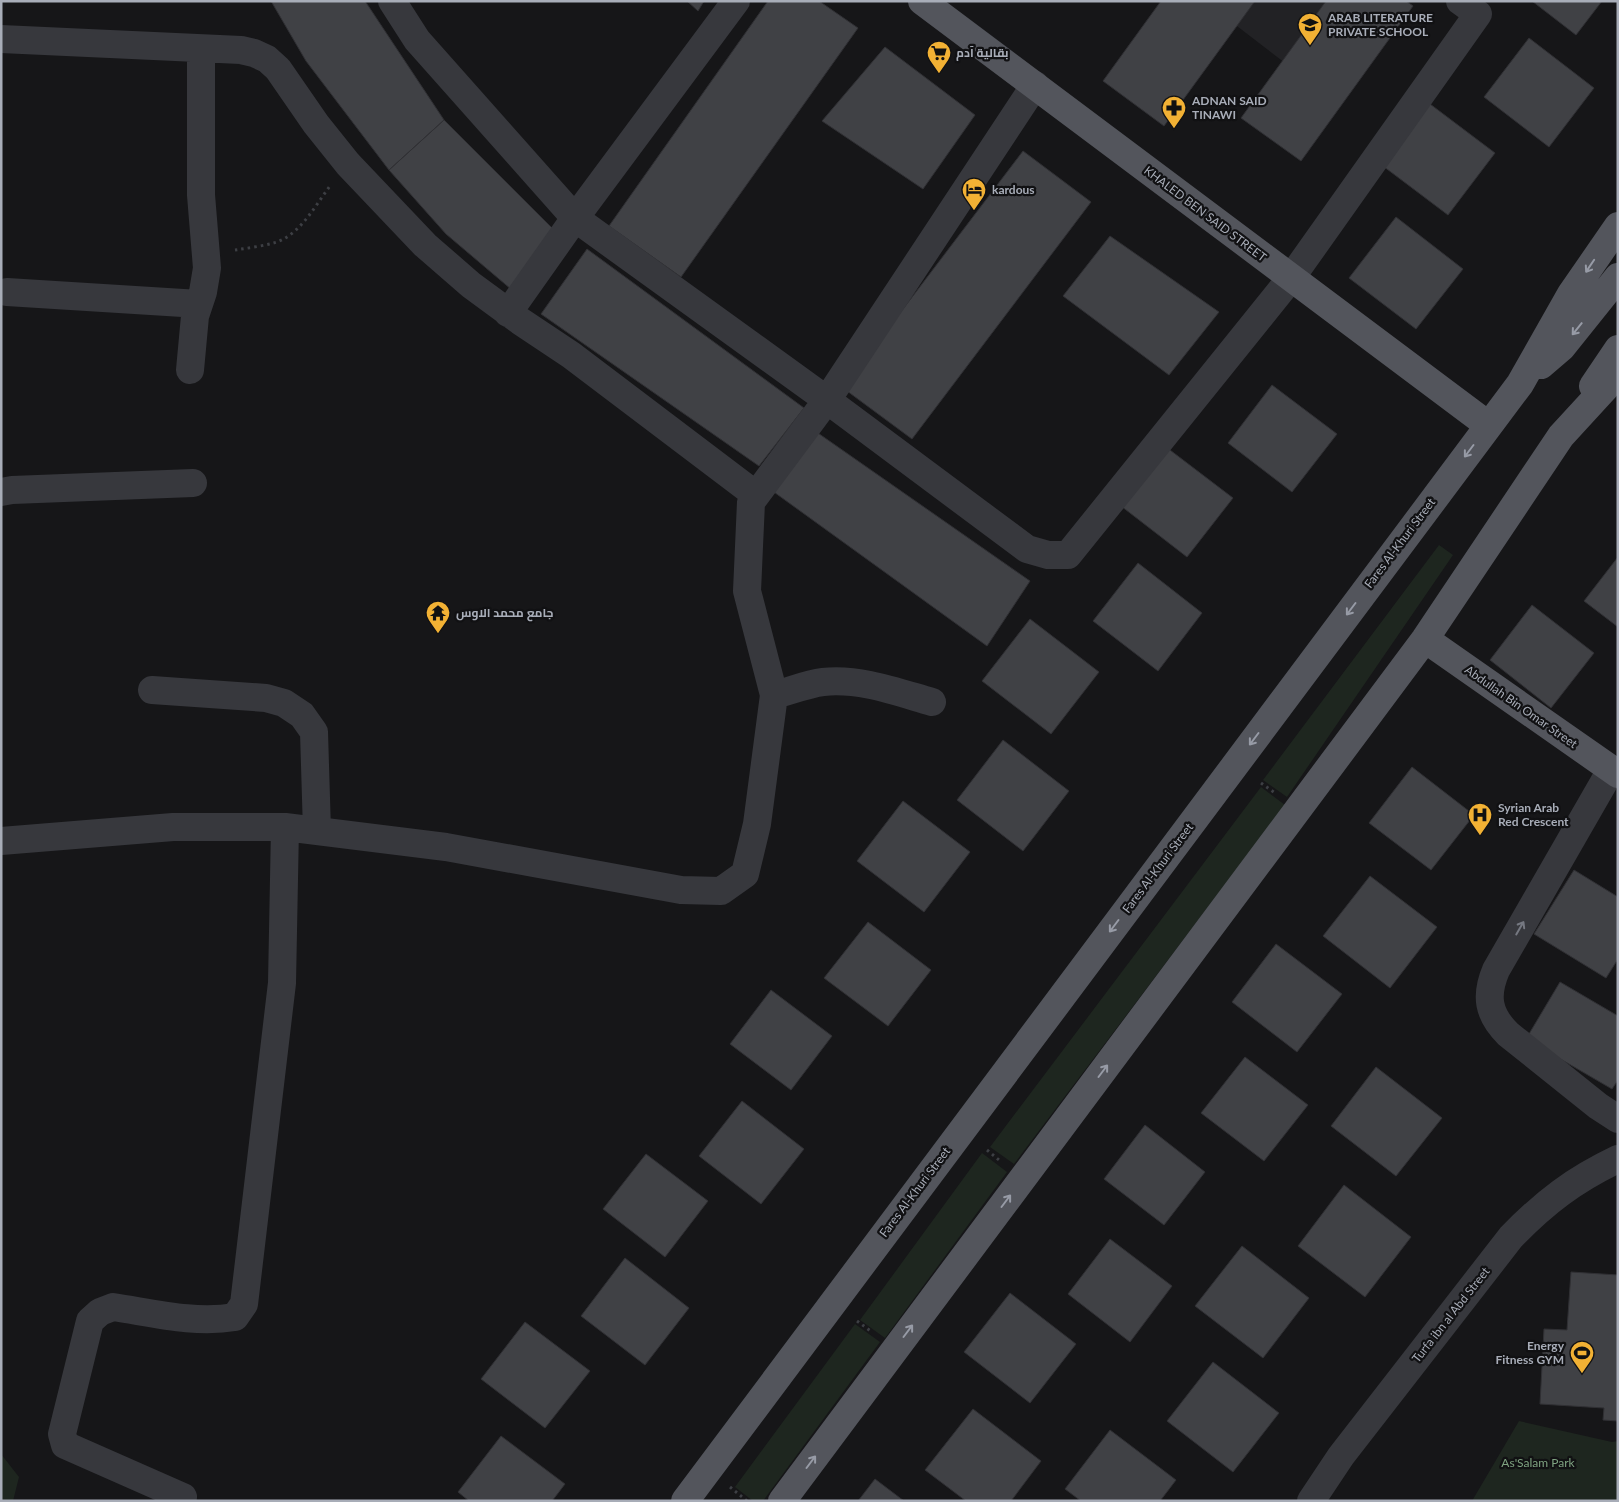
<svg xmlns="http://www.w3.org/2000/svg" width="1619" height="1502" viewBox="0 0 1619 1502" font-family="Lato,Cairo,sans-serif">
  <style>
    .built { fill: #222225 }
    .green { fill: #1e261f }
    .building { fill: #404145; stroke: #303034 }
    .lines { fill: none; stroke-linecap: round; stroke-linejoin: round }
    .path { stroke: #3d3f44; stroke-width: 3; stroke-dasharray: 2.5 4; stroke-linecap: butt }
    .minor { stroke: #37383d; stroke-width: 28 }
    .major { stroke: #53555c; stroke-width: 28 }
    .oneway { stroke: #979ba6 }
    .oneway2 { stroke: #757881 }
    .labels { text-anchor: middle; stroke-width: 4.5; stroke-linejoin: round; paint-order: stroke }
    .poi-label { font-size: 12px; font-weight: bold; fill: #a8adb8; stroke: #111113; text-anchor: start }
    .street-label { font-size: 12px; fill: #a8adb8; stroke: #111113 }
    .park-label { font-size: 12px; fill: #7fa381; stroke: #111113 }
  </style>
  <rect width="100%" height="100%" fill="#161618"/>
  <path class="built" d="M1208,1h190l-79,88 -112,-86z"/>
  <path class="green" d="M1439,545l14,10 -166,242 -24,-17z
    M1261,787l24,18 -271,359 -24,-17z
    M982,1153l25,19 -122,166 -25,-18z
    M855,1324l25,18 -117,159h-10l-18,-14z
    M1519,1421l93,21 6,-1v60h-146z
    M1,1454l18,23 -6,24h-12z"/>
  <path class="building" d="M271,1h94l79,119 -55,50 -83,-109z
    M687,1h17l-6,10z
    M768,1h51l39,27 -177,249 -72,-51z
    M1161,1h94l-91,125 -61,-45z
    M1326,1h80l7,5 -112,155 -60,-43z
    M1532,1h70l-26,34z
    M1529,38l65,50 -45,59 -65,-50z
    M885,47l90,68 -52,74 -101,-68z
    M1426,101l69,52 -47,62 -69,-52z
    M444,120l116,116 -48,54 -66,-56 -57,-64z
    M1023,151l68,51 -179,237 -69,-51z
    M1396,217l67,52 -47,60 -67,-51z
    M1110,236l109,76 -50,63 -106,-79z
    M587,249l217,159 -45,58 -218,-152z
    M1272,385l65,49 -45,58 -64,-49z
    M815,431l215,150 -43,65 -220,-159z
    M1166,447l67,51 -46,59 -66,-51z
    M1618,557v70l-34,-26z
    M1138,563l64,50 -44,58 -65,-50z
    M1532,605l62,48 -43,55 -61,-48z
    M1030,619l69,53 -48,62 -69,-53z
    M1003,740l66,51 -46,60 -66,-51z
    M1412,767l62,48 -43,55 -62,-47z
    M903,801l67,51 -46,60 -67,-51z
    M1574,870l44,27v62l-12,19 -72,-44z
    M1370,876l67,51 -47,61 -67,-52z
    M868,922l63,48 -43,56 -64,-48z
    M1276,944l66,50 -45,58 -65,-50z
    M1560,982l58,34v64l-6,9 -86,-50z
    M771,990l61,46 -41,54 -61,-46z
    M1245,1057l63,48 -44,56 -63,-48z
    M1376,1067l66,51 -46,58 -65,-50z
    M742,1101l62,48 -43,55 -62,-48z
    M1145,1125l60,47 -41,53 -60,-46z
    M646,1154l62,47 -43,56 -62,-48z
    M1344,1185l67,52 -46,60 -67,-51z
    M1110,1239l62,47 -42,56 -62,-48z
    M1242,1246l67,52 -46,60 -68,-52z
    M625,1258l64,50 -44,57 -64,-49z
    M1571,1272l47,3v146l-15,-1 1,-12 -64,-4 4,-75 23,1z
    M1010,1293l66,51 -46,59 -66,-51z
    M525,1322l65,49 -45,57 -64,-49z
    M1213,1362l66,51 -46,59 -66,-51z
    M973,1409l68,52 -30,40h-45l-41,-31z
    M1110,1430l66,50 -16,21h-79l-16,-12z
    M501,1436l64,48 -13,17h-83l-11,-9z
    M875,1479l29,22h-46z"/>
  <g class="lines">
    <path class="path" d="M235,250c13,-2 29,-4 42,-8 24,-9 38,-36 53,-56
      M1261,783l14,10
      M987,1150l12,10
      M857,1321l15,11
      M730,1487l17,14"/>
    <path class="minor" d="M392,1l25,39 158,178 252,182 200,149 21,6h20l223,-277 187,-264 -18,-13
      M1,39l240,11 13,3 13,6 11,10 38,55 32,40 77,81 46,40 49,36 51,34 185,140
      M7,292l192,12
      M508,313l67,-95 161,-217
      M190,370l5,-54 8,-24 4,-24 -6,-73v-146
      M1,492l11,-2 181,-7
      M152,690l114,8 18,5 18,12 12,17 3,99
      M774,695c16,-4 33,-11 49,-13 37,-4 74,10 109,20
      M1611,770l-115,200c-11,26 -8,44 12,64l90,72 20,13
      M1,841l172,-14h112l161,20 235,43 40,1 24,-17 12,-50 17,-129 -27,-104 4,-89 76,-102 208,-315
      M183,1497l-118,-52 -3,-11 28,-113 10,-9 13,-5c40,6 82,17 122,10l9,-13 38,-321 3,-156
      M1311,1501l30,-45 170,-219c34,-35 63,-57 107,-78"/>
    <path class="major" d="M922,1l566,424
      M1541,365l21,-18 56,-70
      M1593,386l25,-37
      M1425,639l193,135
      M685,1501l835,-1117 51,-90 47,-68
      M782,1501l643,-862 136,-203 57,-62"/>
  </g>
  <defs><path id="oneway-shaft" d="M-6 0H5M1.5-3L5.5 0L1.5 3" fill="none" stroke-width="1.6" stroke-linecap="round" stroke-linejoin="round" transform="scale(1.25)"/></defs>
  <g class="oneway">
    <use href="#oneway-shaft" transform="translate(1590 266) rotate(124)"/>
    <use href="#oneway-shaft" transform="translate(1577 329) rotate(129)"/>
    <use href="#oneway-shaft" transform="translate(1469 451) rotate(127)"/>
    <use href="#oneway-shaft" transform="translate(1351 609) rotate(127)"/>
    <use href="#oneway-shaft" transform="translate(1254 739) rotate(127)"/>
    <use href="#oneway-shaft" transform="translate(1114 926) rotate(127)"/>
    <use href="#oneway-shaft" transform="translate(1103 1071) rotate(-53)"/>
    <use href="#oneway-shaft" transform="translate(1006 1201) rotate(-53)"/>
    <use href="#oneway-shaft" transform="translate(908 1331) rotate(-53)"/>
    <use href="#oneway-shaft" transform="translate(811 1462) rotate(-53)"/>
  </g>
  <use class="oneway2" href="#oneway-shaft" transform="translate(1520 928) rotate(-60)"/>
  <defs>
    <symbol id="school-pin" viewBox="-11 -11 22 30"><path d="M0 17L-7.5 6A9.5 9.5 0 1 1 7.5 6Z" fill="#f2b134" stroke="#111113"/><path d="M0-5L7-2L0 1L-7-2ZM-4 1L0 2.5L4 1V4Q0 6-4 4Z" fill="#111"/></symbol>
    <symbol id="supermarket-pin" viewBox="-11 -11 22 30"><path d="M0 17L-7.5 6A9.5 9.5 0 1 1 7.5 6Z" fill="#f2b134" stroke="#111113"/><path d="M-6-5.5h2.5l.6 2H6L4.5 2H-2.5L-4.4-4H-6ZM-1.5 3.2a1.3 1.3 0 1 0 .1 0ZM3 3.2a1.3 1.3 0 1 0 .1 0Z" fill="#111"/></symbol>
    <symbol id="pharmacy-pin" viewBox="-11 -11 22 30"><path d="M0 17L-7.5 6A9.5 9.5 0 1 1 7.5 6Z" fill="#f2b134" stroke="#111113"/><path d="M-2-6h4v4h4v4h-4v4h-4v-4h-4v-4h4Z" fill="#111"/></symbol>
    <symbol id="hotel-pin" viewBox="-11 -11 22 30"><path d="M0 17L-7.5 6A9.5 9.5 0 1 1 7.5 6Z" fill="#f2b134" stroke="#111113"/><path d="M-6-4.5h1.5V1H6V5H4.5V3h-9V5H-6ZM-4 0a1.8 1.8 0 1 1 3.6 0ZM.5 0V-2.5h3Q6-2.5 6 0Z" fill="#111"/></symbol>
    <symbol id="temple-pin" viewBox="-11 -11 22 30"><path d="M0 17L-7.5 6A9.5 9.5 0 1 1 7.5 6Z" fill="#f2b134" stroke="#111113"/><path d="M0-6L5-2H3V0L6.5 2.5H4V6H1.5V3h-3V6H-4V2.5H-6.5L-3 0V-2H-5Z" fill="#111"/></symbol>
    <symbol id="hospital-pin" viewBox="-11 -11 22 30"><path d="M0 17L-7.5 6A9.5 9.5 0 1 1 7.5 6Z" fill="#f2b134" stroke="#111113"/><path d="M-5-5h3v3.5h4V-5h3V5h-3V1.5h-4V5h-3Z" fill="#111"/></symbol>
    <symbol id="stadium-pin" viewBox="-11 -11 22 30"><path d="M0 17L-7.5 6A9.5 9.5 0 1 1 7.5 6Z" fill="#f2b134" stroke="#111113"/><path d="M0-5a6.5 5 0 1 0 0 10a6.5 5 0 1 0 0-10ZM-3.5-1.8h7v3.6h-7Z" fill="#111"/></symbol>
  </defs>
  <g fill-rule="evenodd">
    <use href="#school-pin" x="1296" y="11" width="28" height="38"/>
    <use href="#supermarket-pin" x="925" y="39" width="28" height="38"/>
    <use href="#pharmacy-pin" x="1160" y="94" width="28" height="38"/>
    <use href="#hotel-pin" x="960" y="176" width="28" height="38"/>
    <use href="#temple-pin" x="424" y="599" width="28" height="38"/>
    <use href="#hospital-pin" x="1466" y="801" width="28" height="38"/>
    <use href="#stadium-pin" x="1568" y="1339" width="28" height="38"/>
  </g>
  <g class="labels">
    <g class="poi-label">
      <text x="1328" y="22">ARAB LITERATURE<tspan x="1328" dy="14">PRIVATE SCHOOL</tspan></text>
      <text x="956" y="57">بقالية آدم</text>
      <text x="1192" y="105">ADNAN SAID<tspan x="1192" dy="14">TINAWI</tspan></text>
      <text x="992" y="194">kardous</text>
      <text x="456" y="617">جامع محمد الاوس</text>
      <text x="1498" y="812">Syrian Arab<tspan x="1498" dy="14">Red Crescent</tspan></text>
      <text x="1564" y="1350" text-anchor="end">Energy<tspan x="1564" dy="14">Fitness GYM</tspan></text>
    </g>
    <g class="street-label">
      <text transform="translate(1205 214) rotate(37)" y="4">KHALED BEN SAID STREET</text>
      <text transform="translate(1400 543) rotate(-53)" y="4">Fares Al-Khuri Street</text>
      <text transform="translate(1521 707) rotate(35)" y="4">Abdullah Bin Omar Street</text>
      <text transform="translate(1158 868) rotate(-53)" y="4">Fares Al-Khuri Street</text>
      <text transform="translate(915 1192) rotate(-53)" y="4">Fares Al-Khuri Street</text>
      <text transform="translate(1451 1315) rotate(-52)" y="4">Turfa ibn al Abd Street</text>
    </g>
    <g class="park-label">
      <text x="1538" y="1467">As'Salam Park</text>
    </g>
  </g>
  <rect width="1619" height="1502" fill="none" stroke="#a8adb8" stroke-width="5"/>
</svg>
